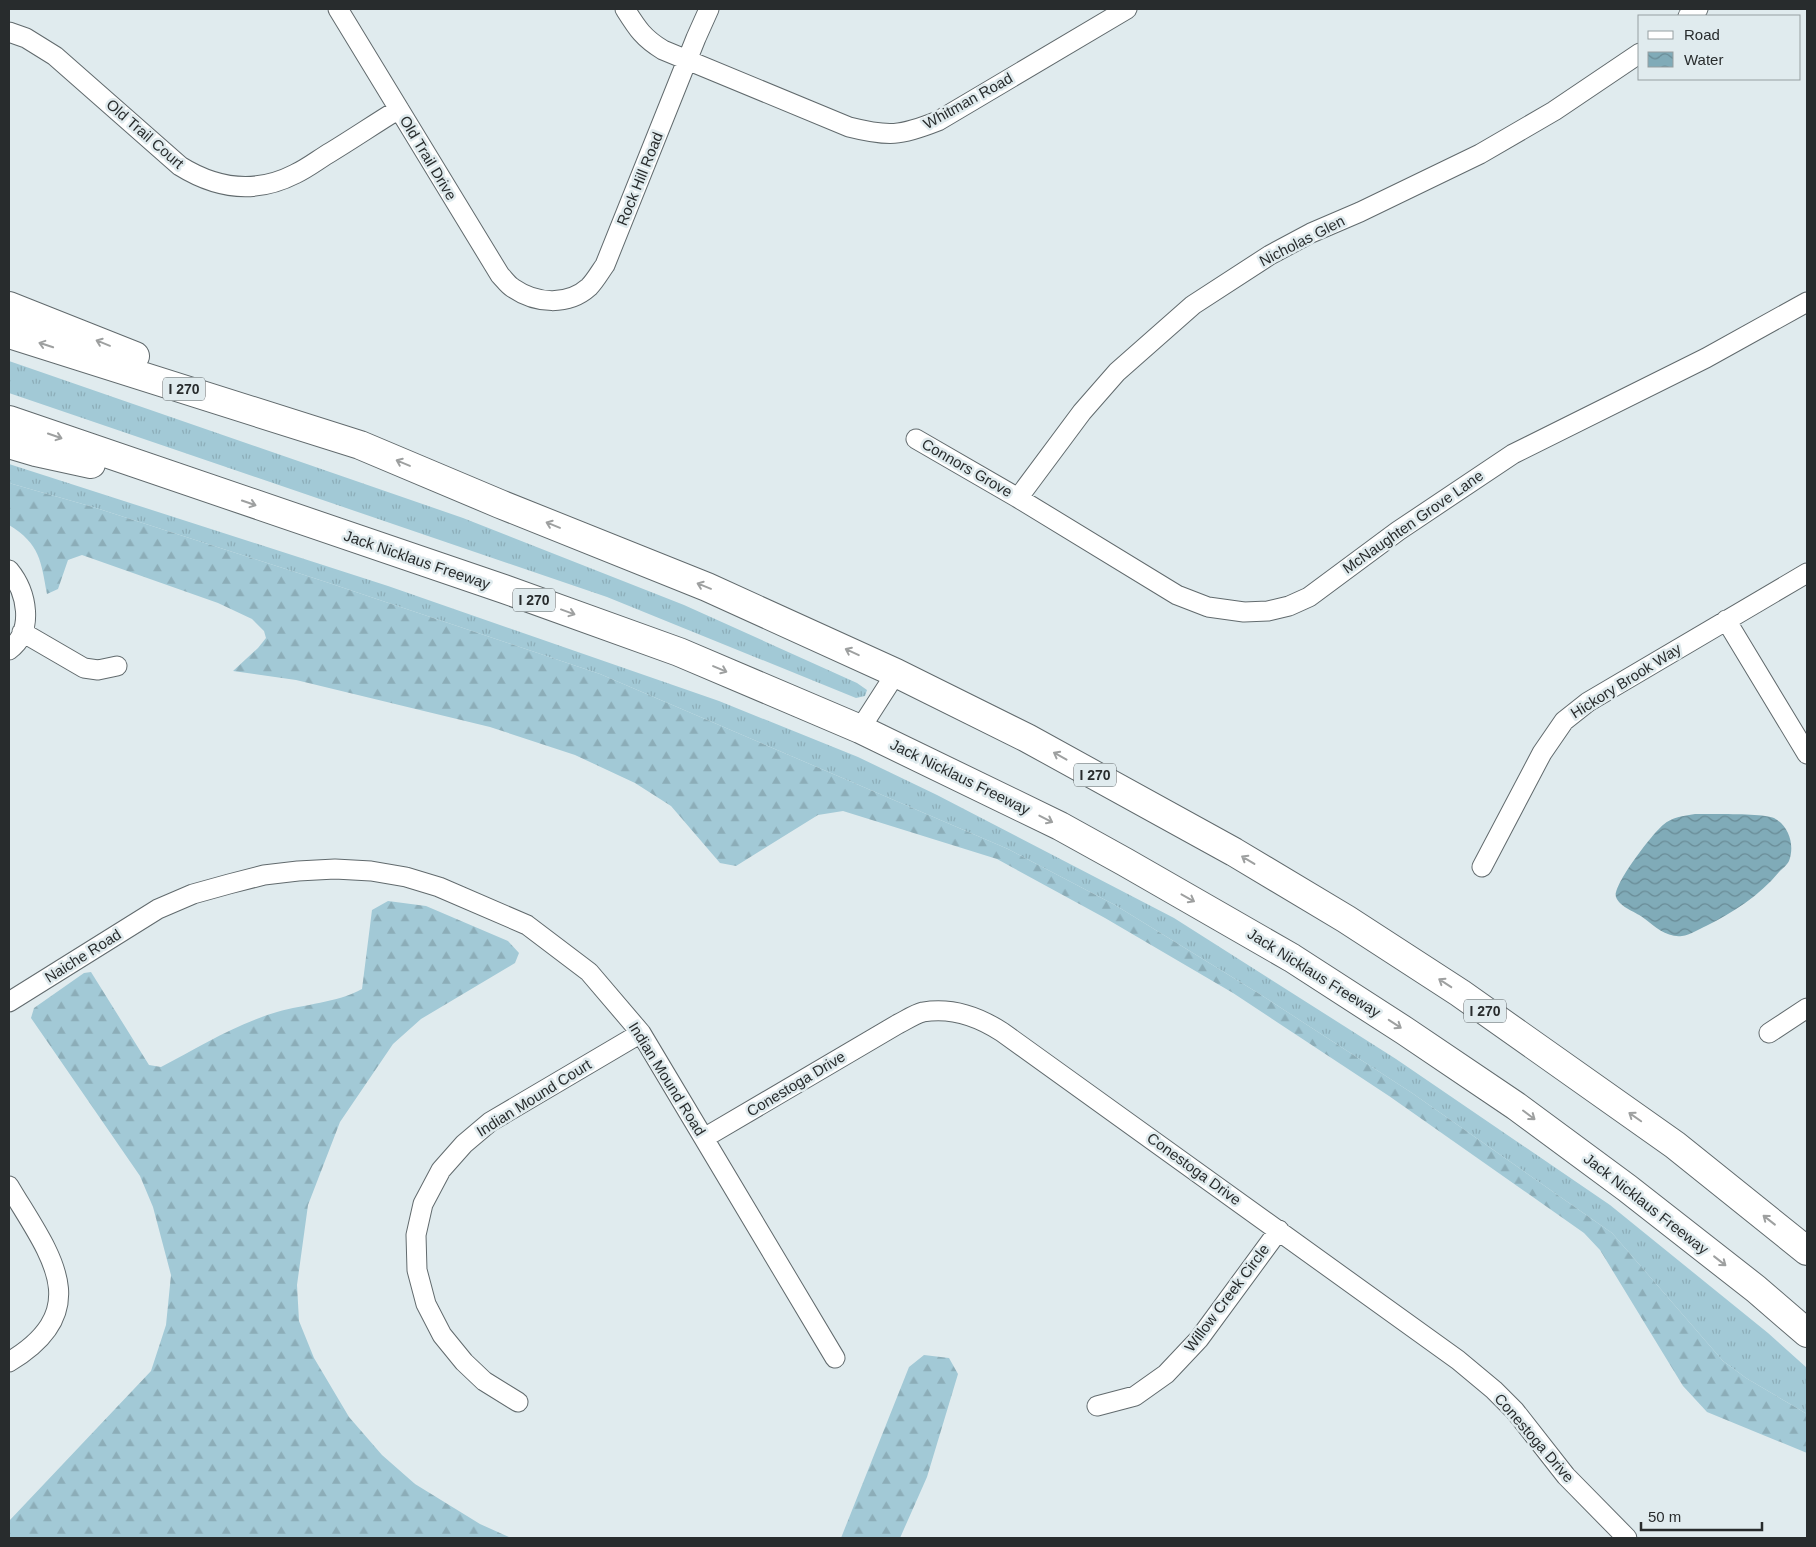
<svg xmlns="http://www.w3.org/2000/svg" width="1816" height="1547" viewBox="0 0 1816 1547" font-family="Arial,sans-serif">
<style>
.grass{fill:url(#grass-tufts)}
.forest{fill:url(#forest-firs)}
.water{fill:url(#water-waves)}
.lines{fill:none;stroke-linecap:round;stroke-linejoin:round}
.minor-casing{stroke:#616a6d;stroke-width:21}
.highway-casing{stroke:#616a6d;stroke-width:30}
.minor{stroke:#fff;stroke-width:19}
.highway{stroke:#fff;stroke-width:28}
.oneway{stroke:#9ea0a0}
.labels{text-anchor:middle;stroke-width:5;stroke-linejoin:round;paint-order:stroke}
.shield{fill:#e0ebee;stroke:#5f6567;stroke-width:1}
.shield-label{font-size:14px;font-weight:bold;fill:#282c2d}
.street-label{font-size:15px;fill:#282c2d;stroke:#e0ebee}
</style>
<defs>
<pattern id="grass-tufts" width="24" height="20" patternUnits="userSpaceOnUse" patternTransform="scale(1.25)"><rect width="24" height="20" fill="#a2c9d6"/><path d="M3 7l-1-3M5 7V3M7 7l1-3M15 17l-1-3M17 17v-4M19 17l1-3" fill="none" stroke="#8cadb8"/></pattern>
<pattern id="forest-firs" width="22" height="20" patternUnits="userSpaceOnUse" patternTransform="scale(1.25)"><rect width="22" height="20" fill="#a2c9d6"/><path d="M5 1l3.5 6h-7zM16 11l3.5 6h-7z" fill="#8cadb8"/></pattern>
<pattern id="water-waves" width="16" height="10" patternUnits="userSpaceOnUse" patternTransform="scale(1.25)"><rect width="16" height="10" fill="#80abb8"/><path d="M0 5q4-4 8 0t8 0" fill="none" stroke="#698b96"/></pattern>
</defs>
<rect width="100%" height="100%" fill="#e0ebee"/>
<path class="grass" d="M9,361L463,518L684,605L857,683L867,690L865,696L856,698L607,597L9,393Z
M9,464L388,586L719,701L858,757L937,795L1174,918L1396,1059L1610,1205L1768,1333L1807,1368V1414L1746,1378L1723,1361L1612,1233L1412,1093L1258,993L1115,905L1008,849L600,674L326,582L93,507L9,483Z"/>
<path class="forest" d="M9,483L93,507L326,582L600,674L1008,849L1115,905L1258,993L1412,1093L1612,1233L1723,1361L1746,1378L1807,1414V1453L1707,1412L1683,1386L1600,1250L1584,1233L1389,1096L1233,993L1105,918L997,859L843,811L818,815L736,866L720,863L671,806L635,783L575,755L490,727L296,680L233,671L258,648L266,638L264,631L252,619L218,603L82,555L68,560L58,589L47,594C41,561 40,544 9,525Z
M388,901L426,906L508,941L519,953L515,963L421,1019L393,1044L340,1122L308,1205L297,1285L299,1321L314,1358L349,1417L382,1455L415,1484L480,1524L511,1538H9V1521L151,1371L166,1325L171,1275L153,1207L140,1176L31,1018L34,1008L84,973L91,972L149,1065L161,1067C199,1047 236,1024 277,1012C305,1004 336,1003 362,989L372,910Z
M924,1355L949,1358L958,1374L927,1477L900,1538H841L909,1367Z"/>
<path class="water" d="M1695,814C1709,814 1765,813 1774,818C1789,826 1795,845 1789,861C1787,865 1782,869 1779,872C1759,896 1734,912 1706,926C1699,929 1690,935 1682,936C1668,938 1655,927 1645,919C1637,912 1620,908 1616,897C1612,886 1653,833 1663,825C1672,817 1683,816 1695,814Z"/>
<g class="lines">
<defs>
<path id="minor" d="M338,9L500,275C504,279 508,285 513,288C536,304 568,306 589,287C595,281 600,272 605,265L696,38L709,9
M625,9C637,28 643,38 663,50L849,127C889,137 900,136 938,121L1127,9
M1688,16L1698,9
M9,32L26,38L55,56L180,166C217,189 256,194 295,174C308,168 319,159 331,152C354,138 376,123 399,109
M916,439L1018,498L1177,595L1208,607L1244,612L1268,611L1289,606L1309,597L1398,531L1513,454L1706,358L1807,302
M1018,498L1082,412L1117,372L1193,305L1270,255L1311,233L1360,212L1480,154L1554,111L1640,53
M9,570C27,592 35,631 9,650
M1726,620L1807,754
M22,632L84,668L98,670L117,666
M860,729L896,673
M1482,867L1542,753L1564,721L1588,702L1807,573
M9,1002L158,909L193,894L229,884L264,875L298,871L335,869L371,871L406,877L439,887L527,925L589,972L641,1033L835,1358
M1769,1033L1807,1008
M704,1138L898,1024C906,1020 915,1014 923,1012C952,1007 979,1017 1002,1032L1458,1360L1494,1390L1515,1411L1566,1476L1627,1538
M9,1186C48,1252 98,1309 9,1362
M518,1402L484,1381L464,1362L442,1335L426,1304L417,1270L416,1235L423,1204L441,1170L464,1144L490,1122L641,1033
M1097,1406L1135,1396L1166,1374L1199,1339L1279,1230"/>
<path id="highway" d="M9,306L135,356
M9,334L360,445L500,504L707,587L896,673L1027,738L1234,852L1346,919L1460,993L1675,1145L1807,1251
M9,420L504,589L679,652L860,729L1060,826L1125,862L1292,958L1405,1031L1516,1106L1627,1188L1756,1289L1807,1333
M9,444L36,452L91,464"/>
</defs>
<use href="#minor" class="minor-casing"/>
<use href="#highway" class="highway-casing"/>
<use href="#minor" class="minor"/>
<use href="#highway" class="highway"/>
</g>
<defs><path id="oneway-shaft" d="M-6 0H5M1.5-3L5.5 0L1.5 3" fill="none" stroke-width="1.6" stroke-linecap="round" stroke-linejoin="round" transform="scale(1.25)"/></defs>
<g class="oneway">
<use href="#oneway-shaft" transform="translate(103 343) rotate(-158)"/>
<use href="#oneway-shaft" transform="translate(46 345) rotate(-162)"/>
<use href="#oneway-shaft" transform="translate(55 436) rotate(19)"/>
<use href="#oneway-shaft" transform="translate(403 463) rotate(-157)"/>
<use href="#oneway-shaft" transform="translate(249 503) rotate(19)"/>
<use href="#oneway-shaft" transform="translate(553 525) rotate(-158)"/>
<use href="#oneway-shaft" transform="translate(704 586) rotate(-158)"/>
<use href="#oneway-shaft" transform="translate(568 612) rotate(20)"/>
<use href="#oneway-shaft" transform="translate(852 652) rotate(-155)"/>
<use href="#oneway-shaft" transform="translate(720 669) rotate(23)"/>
<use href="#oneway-shaft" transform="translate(1060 756) rotate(-151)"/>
<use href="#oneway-shaft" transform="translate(1046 819) rotate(27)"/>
<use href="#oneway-shaft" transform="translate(1248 860) rotate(-149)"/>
<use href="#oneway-shaft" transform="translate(1188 898) rotate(29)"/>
<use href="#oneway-shaft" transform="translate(1445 983) rotate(-147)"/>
<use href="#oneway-shaft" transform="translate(1395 1024) rotate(33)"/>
<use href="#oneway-shaft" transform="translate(1529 1115) rotate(37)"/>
<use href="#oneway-shaft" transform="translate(1635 1117) rotate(-145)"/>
<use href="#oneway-shaft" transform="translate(1769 1220) rotate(-142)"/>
<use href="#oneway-shaft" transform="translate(1720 1261) rotate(38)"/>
</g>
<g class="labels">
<g class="shield">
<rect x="163" y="377.5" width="42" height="23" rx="4"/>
<rect x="513" y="588.5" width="42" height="23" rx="4"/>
<rect x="1074" y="763.5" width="42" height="23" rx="4"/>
<rect x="1464" y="999.5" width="42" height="23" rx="4"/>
</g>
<g class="shield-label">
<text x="184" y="394">I 270</text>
<text x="534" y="605">I 270</text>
<text x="1095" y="780">I 270</text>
<text x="1485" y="1016">I 270</text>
</g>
<g class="street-label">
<text transform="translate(968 101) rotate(-29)" y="5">Whitman Road</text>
<text transform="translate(145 134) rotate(41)" y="5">Old Trail Court</text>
<text transform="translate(428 158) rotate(59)" y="5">Old Trail Drive</text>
<text transform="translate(640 179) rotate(-68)" y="5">Rock Hill Road</text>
<text transform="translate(1302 241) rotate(-27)" y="5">Nicholas Glen</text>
<text transform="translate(967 468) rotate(30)" y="5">Connors Grove</text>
<text transform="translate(1413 522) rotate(-35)" y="5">McNaughten Grove Lane</text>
<text transform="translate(417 560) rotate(19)" y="5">Jack Nicklaus Freeway</text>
<text transform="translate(1626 681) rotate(-32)" y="5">Hickory Brook Way</text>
<text transform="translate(960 777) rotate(26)" y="5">Jack Nicklaus Freeway</text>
<text transform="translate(83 956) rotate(-32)" y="5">Naiche Road</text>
<text transform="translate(1314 973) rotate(32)" y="5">Jack Nicklaus Freeway</text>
<text transform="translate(667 1079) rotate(58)" y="5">Indian Mound Road</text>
<text transform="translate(796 1084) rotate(-31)" y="5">Conestoga Drive</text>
<text transform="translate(534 1098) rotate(-32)" y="5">Indian Mound Court</text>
<text transform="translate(1194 1169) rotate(36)" y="5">Conestoga Drive</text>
<text transform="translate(1646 1204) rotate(38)" y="5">Jack Nicklaus Freeway</text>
<text transform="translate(1227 1298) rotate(-53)" y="5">Willow Creek Circle</text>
<text transform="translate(1534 1438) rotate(49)" y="5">Conestoga Drive</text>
</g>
</g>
<rect width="1816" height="1547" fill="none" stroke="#282c2d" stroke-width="20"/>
<rect x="1638" y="15" width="162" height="65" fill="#e0ebee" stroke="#969fa1"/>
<rect x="1648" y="31" width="25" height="8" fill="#ffffff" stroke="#969fa1"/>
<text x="1684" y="40" font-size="15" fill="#282c2d">Road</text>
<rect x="1648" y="52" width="25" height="15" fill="url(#water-waves)" stroke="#969fa1"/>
<text x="1684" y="65" font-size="15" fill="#282c2d">Water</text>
<path d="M1641 1522v8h121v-8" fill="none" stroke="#282c2d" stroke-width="2.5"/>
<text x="1648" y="1522" font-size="15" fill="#282c2d" stroke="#e0ebee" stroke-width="4" paint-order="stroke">50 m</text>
</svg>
